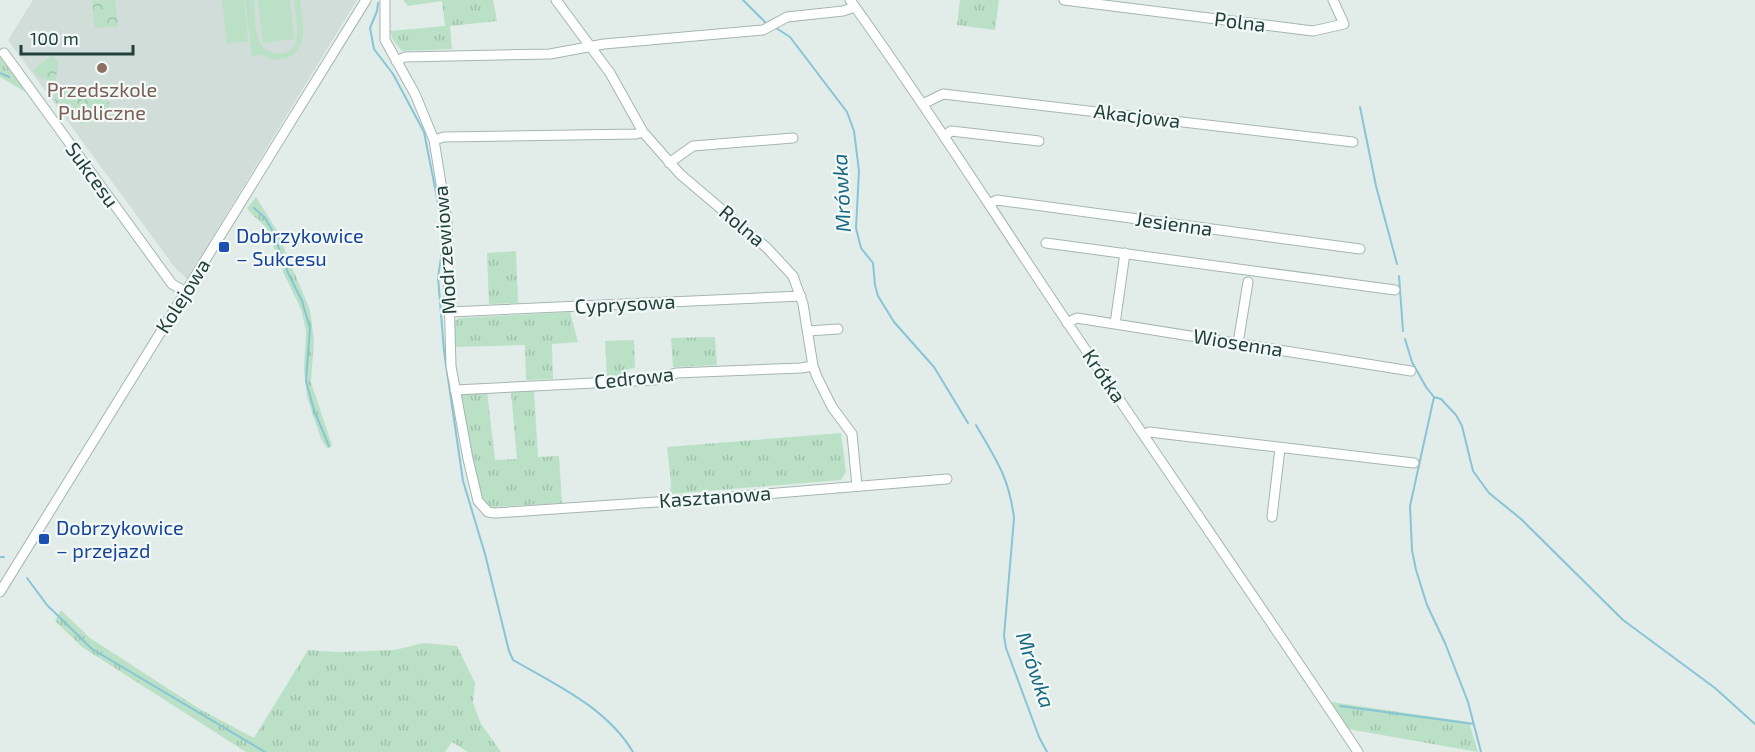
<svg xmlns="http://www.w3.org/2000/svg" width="1755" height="752" viewBox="0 0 1755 752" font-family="'Exo 2',sans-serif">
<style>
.built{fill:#d0ddd8}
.grass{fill:url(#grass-tufts)}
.park{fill:url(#park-crowns)}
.garden{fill:#bae0c6}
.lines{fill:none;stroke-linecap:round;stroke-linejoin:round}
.stream{stroke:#87c5d6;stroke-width:2}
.minor-casing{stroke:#a4b6b1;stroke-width:11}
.minor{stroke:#fff;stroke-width:9}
.education-dot{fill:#8d6e63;stroke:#f3f9f7;stroke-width:2}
.transit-dot{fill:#1a4fb4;stroke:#f3f9f7;stroke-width:2}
.labels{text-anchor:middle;stroke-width:4.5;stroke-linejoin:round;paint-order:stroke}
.street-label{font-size:20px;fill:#214039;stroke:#f3f9f7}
.education-label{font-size:20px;fill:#785e54;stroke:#f3f9f7}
.transit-label{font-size:20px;fill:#164399;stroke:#f3f9f7;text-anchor:start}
.water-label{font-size:21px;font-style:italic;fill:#176880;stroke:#f3f9f7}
</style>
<defs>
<pattern id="grass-tufts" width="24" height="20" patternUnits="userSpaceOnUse" patternTransform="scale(1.5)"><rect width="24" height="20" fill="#bae0c6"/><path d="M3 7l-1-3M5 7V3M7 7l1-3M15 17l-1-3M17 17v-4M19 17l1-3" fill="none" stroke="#a0c1ab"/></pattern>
<pattern id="park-crowns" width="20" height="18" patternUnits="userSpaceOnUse" patternTransform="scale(1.5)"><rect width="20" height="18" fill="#bae0c6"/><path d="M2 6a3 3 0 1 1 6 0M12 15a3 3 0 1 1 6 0" fill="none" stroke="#a0c1ab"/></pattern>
</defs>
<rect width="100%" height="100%" fill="#e2ede9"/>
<path class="built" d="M33,0H357L187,279L176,269L8,40Z"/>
<path class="grass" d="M403,0H493L497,21L450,26L452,49L402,51L393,40L390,31L445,26L442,1L408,6Z
M960,0H999L995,30L957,25Z
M0,56L27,93L0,77Z
M256,197L276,229L310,310L314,340L311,382L332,445L330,448H327L321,439L307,397L304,370L306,331L301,309L284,274L266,228C260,220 252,216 247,208Z
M516,251L518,303L489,304L487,253Z
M570,312L578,342L552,344L553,379L526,380L525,345L454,347L453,322L460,318Z
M715,337L717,365L673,367L671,338Z
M634,340L635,368L628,369V375L607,376L605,341Z
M487,391L495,460L517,459L511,392L534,391L538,457L559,456L562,503L492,507L481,500L460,395L463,392Z
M841,433L846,472L841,480L670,494L671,482L667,447Z
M61,610L90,638L198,708L254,738L308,650L338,652L395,650L423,643L457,646L475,683L473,703L481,724L501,752H468L452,742L445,752H246L82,647L55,621Z
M1331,702L1469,722L1478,752L1348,729Z"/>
<path class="park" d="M115,0L118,26L95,28L92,1Z
M51,56L57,60C60,70 53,77 57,87L66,91L85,88L86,93L102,91L103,100L110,103L108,111C97,116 94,124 80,124C75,118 76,110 71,104L56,103C50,88 62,81 39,78L33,70Z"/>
<path class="garden" d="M222,0H244L248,41L227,44Z
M245,0H254C255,13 254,32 260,43C263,48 269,53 276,53C306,57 296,17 294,0H300C302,20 311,53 283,59C274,61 267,58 260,53V55L252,56Z
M258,0H290L294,39L263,43Z"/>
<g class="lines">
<path class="stream" d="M743,0L766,23
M378,3L377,11L370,28L374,49L393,74L424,132L441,218L442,251L438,277L444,351L463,481L485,554L509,651L513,660C555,684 607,708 633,752
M776,28L790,37L847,112L854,131L859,171L856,228L861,248L873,263L875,285L878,296L894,322L934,367L968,423
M0,73L9,77
M1360,107L1376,186L1397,264
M254,208L265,218L272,230L288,273L302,301L310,328L306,381L314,410L329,446
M1399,276L1403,331
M1405,339L1412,362L1426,387L1434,397L1441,399L1456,415L1462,426L1473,471L1489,493L1521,519L1623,620L1715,688L1755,724
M1434,397L1410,506L1412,550L1416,570L1427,605L1445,643L1468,702L1481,752
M976,425C996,460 1009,477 1014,518L1004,636L1006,648L1039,737L1047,752
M0,557H4
M27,578L47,605L92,649L265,752
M1340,706L1474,724"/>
<defs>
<path id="minor" d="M385,0V40L415,94L434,140L447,221L451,366L468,459L478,501L488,512L495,513L730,497L947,479
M556,0L610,73L643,132L680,174L767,248L793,276L803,304L813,366L817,377L832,407L852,434L857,486
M850,0C927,106 996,217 1069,325C1165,468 1263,609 1358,752
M1064,0L1313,31L1344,24L1333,0
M4,53L172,284L186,292
M396,61L405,57L550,54L604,44L763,30L787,17L843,11L855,7
M923,104L943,94L1353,142
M945,136L951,131L1039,141
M434,140L444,137L636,134L643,132
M669,163L693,146L793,138
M989,204L997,200L1360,249
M1046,243L1395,290
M449,312L801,296
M1067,323L1077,318L1411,371
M1115,324L1125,253
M808,331L838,329
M1238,343L1248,282
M455,390L655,380L676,373L801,368L813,366
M1144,435L1149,432L1414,463
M1272,517L1280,448
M0,592L366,0"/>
</defs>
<use href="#minor" class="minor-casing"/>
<use href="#minor" class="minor"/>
</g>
<circle class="education-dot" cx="102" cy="68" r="6"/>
<g class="transit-dot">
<rect x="218" y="241" width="12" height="12" rx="3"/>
<rect x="38" y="533" width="12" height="12" rx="3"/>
</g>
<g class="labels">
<g class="street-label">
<text transform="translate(1240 22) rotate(7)" y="7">Polna</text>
<text transform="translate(1137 116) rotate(7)" y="7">Akacjowa</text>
<text transform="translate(92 175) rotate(54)" y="7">Sukcesu</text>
<text transform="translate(1174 224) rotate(8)" y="7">Jesienna</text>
<text transform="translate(742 226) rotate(40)" y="7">Rolna</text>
<text transform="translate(445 250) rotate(-94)" y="7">Modrzewiowa</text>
<text transform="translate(183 296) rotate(-58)" y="7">Kolejowa</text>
<text transform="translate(625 304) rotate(-3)" y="7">Cyprysowa</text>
<text transform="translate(1238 343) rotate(9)" y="7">Wiosenna</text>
<text transform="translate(1104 376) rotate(56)" y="7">Krótka</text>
<text transform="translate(634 378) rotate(-6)" y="7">Cedrowa</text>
<text transform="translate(715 497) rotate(-4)" y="7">Kasztanowa</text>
</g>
<g class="education-label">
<text x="102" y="97">Przedszkole<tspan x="102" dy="23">Publiczne</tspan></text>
</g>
<g class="transit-label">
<text x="236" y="243">Dobrzykowice<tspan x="236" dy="23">– Sukcesu</tspan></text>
<text x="56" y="535">Dobrzykowice<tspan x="56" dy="23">– przejazd</tspan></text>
</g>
<g class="water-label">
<text transform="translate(842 193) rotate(-93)" y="7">Mrówka</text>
<text transform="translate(1035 670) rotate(71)" y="7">Mrówka</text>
</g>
</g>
<path d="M21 45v9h112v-9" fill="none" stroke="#214039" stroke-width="3"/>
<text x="30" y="45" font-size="18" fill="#214039" stroke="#f3f9f7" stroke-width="4.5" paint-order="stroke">100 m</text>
</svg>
